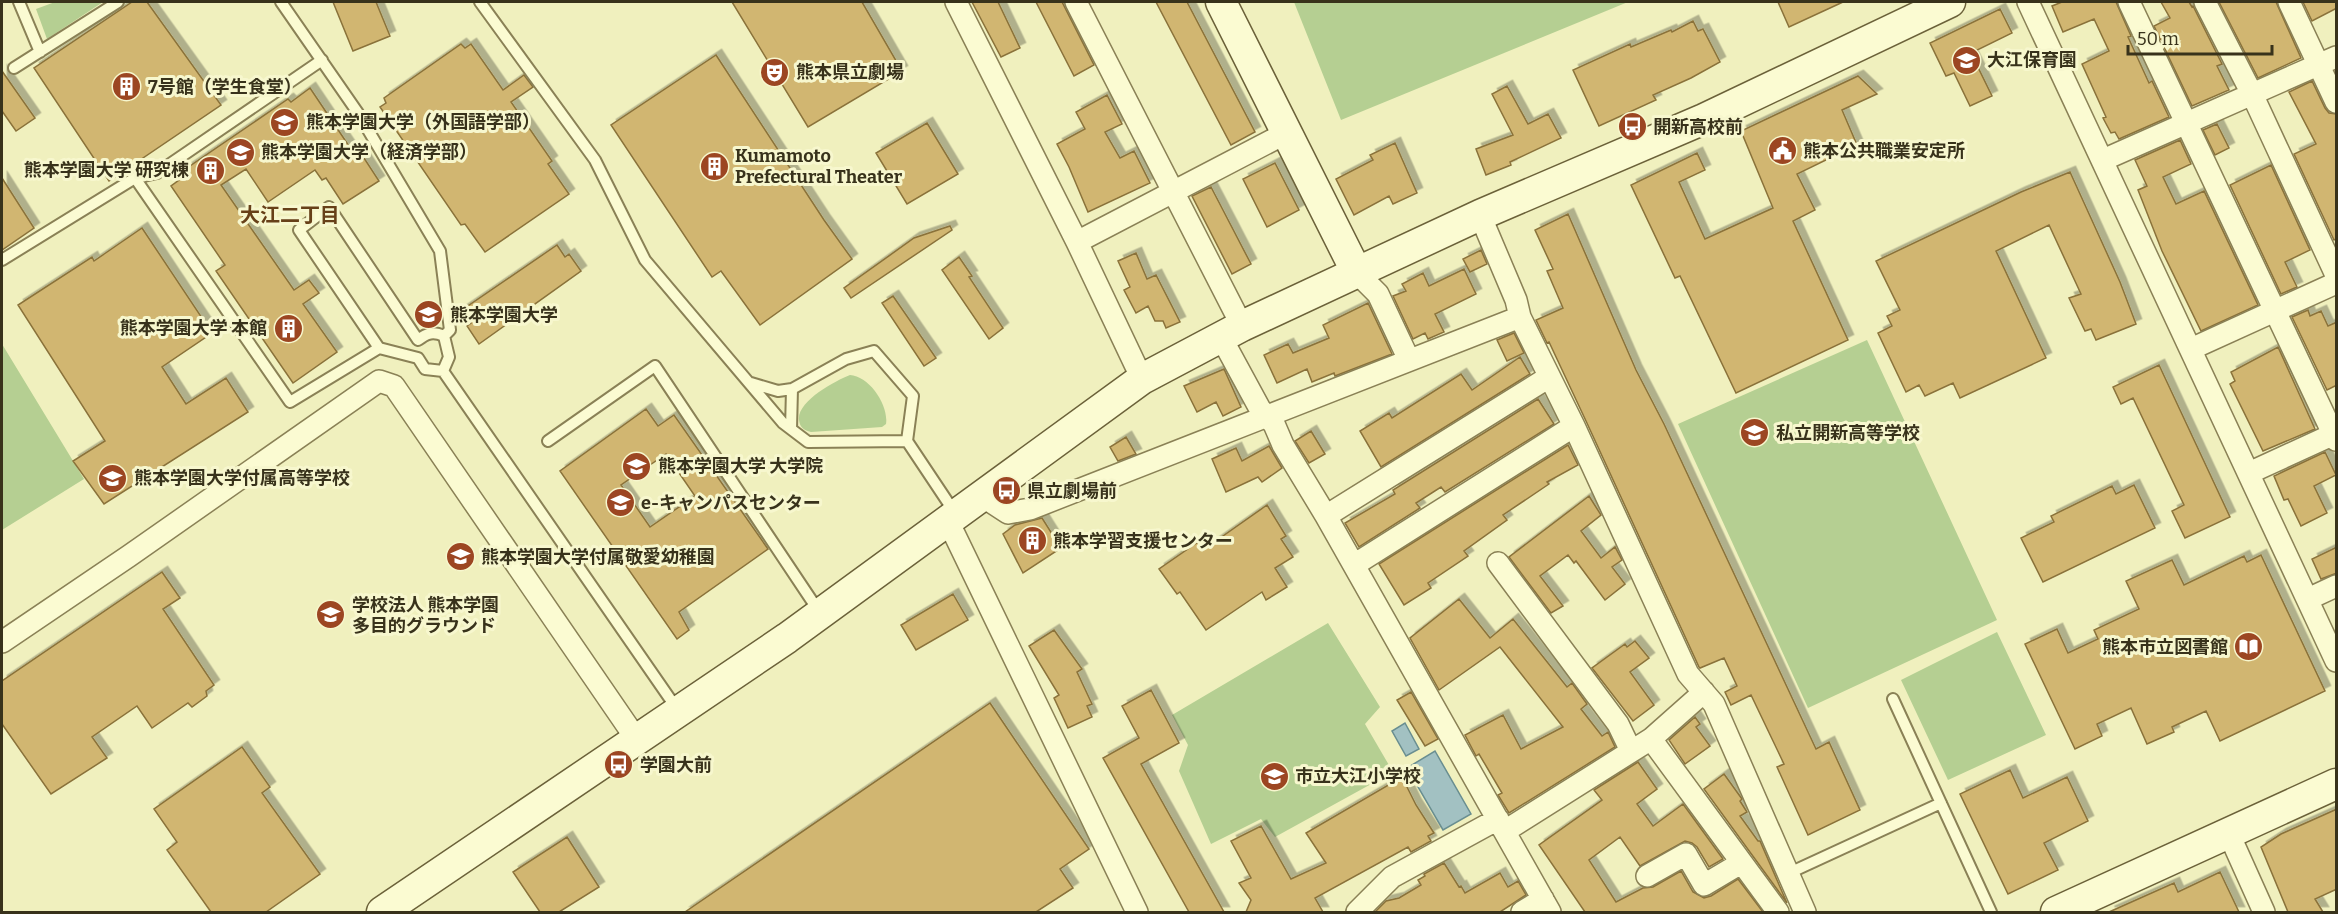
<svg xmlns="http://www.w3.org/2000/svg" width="2338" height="914" viewBox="0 0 2338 914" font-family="Bitter,'Noto Sans JP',serif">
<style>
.green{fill:#b5cf92}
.water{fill:#a2c1c2;stroke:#698e90;stroke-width:1.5}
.building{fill:#d1b671;stroke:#8a723a;stroke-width:1.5;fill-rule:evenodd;filter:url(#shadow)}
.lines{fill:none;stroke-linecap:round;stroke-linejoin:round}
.lane-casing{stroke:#8a8156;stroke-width:14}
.street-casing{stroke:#8a8156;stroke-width:24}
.secondary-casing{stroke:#6b6139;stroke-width:33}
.lane{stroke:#fbfbd2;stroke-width:10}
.street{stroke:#fbfbd2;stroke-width:21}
.secondary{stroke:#fbfbd2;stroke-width:30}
.labels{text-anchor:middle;stroke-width:6;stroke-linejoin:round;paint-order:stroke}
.poi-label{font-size:18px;font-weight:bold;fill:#38321b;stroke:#f7f7ce;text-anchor:start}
.neighbourhood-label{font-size:20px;font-weight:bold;fill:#674018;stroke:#f7f7ce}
</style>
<defs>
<filter id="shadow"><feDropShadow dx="5.5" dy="-5.5" stdDeviation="0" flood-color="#0004"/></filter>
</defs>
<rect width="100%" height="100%" fill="#f0f0be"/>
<path class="green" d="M55,2H103L47,39L36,9Z
M1294,2H1628L1341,120Z
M1867,340L1997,620L1808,708L1678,424Z
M2,344L84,479L2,530Z
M850,375C869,376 889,405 886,424L882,427L811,432C804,430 800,428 799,420C797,401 835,381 850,375Z
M1328,623L1380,707L1365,724L1393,772L1275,837L1261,819L1211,844L1179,771L1188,745L1172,715Z
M1997,632L2046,735L1948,780L1901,680Z"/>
<path class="water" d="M1405,723L1419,749L1406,756L1392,731Z
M1435,751L1471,814L1443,830L1407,768Z"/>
<path class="building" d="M132,2H147L221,105L109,181L34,68Z
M333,2H376L390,36L353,51Z
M732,2H862L902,71L808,127Z
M972,2H998L1020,48L1001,57Z
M1036,2H1062L1094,65L1074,76Z
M1156,2H1187L1255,132L1231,145Z
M1778,2H1843L1789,27Z
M2062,2H2116L2131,36L2128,37L2149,83L2152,81L2169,117L2119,139L2115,132L2111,133L2103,118L2106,117L2082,64L2109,51L2094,19L2063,32L2052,6Z
M2161,2H2189L2192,7L2193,6L2222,64L2217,66L2229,90L2192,106L2154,26L2170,18Z
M2219,2H2276L2301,58L2258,78Z
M2303,2H2337V8L2312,21Z
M2000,9L2012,33L1971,53L1992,96L1970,106L1954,73L1946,76L1930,43Z
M1693,21L1698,31L1703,29L1720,62L1691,78L1653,95L1656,100L1599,126L1573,70L1630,44L1631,47L1671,30L1672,32Z
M461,44L465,48L471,44L503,90L524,75L533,87L511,102L552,161L548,164L569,194L485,252L465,224L461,225L380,107L386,103L384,98Z
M716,55L824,220L852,259L760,325L721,271L712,277L611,125Z
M2,71L35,118L16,131L2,111Z
M1858,76L1877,94L1842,110L1857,145L1797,174L1815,210L1793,221L1848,340L1736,393L1680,276L1675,278L1631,185L1697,153L1705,170L1679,182L1705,239L1773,208L1741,131Z
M2312,81L2325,108L2329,113L2337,114V238L2334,240L2294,154L2316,144L2289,92Z
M1507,86L1528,124L1548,114L1561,138L1510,162L1511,165L1486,175L1476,149L1513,135L1492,94Z
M310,88L359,161L364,158L379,181L343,204L326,178L322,180L315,170L268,202L246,169L221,185L294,290L309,280L319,293L303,304L337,352L293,383L216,271L225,265L171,186L190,172L187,168L288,99L291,102Z
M1107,95L1122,124L1105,132L1120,158L1134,151L1150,183L1088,212L1069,167L1057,144L1085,129L1076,112Z
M927,123L958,174L907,204L876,153Z
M2217,124L2229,148L2215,155L2203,130Z
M2180,140L2191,164L2163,177L2176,204L2204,191L2258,305L2201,331L2162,251L2138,190L2147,186L2135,160Z
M1395,143L1417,193L1393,204L1389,196L1354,215L1336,179L1373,160L1370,155Z
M1275,163L1299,210L1267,227L1243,179Z
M2271,165L2310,250L2285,262L2297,287L2281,294L2230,185Z
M2070,172L2120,282L2136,324L2096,340L2091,329L2085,331L2069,298L2081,294L2049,225L1996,251L2046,358L1960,398L1953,383L1925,396L1919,385L1906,392L1878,333L1892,326L1887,316L1900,310L1876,261L2021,192Z
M2,178L34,228L2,250Z
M1211,187L1251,264L1232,274L1192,196Z
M1568,214L1636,370L1664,424L1816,749L1829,742L1860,810L1808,835L1777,767L1784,764L1751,695L1731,705L1725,692L1737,686L1724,658L1700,668L1699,667L1586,421L1549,342L1547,343L1536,320L1563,308L1547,271L1553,269L1535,230Z
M950,226L952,230L851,298L844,288L914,238Z
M142,228L212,333L162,367L186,404L226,378L248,412L104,504L73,461L105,441L18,305L92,257L94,261Z
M557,245L565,257L569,254L581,271L479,344L467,326L471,323L462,310Z
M1481,250L1487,264L1470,272L1463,259Z
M1136,253L1147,279L1156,275L1180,322L1166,328L1163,321H1155L1148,306L1136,313L1124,290L1130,287L1118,261Z
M959,257L972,276L969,277L1003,328L989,339L942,270Z
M1464,269L1476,294L1435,314L1444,332L1428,339L1425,333L1413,339L1393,296L1406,291L1402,284L1423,273L1429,286Z
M893,296L936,358L924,366L882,303Z
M1368,303L1392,354L1335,376L1334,373L1312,382L1307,369L1277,383L1264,355L1288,344L1293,353L1329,338L1323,325Z
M2308,310L2310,316L2321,311L2328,326L2337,322V385L2327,390L2292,317Z
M1514,333L1524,353L1507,361L1497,340Z
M2278,347L2315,429L2263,451L2230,384L2235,381L2231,372Z
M1520,357L1530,374L1381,467L1360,431L1389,413L1392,418L1461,374L1472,390Z
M2159,365L2230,517L2185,538L2172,511L2184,505L2133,398L2121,404L2113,387Z
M1224,369L1241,407L1223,416L1216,402L1197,412L1184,386Z
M1538,399L1554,424L1445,492L1441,487L1416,503L1420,508L1359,547L1345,523L1395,494L1393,490Z
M646,409L658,426L674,415L768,549L679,612L689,630L677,639L560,471ZM666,454L695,496L650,527L621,485Z
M1311,431L1325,454L1309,463L1295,441Z
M1126,437L1136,454L1118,461L1110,447Z
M1568,445L1578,465L1547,482L1549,484L1503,515L1507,520L1464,551L1468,556L1428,583L1431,588L1404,605L1379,564Z
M1269,446L1282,468L1262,482L1258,477L1226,492L1212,459L1236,448L1242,461Z
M2325,452L2336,475L2314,486L2327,513L2301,526L2288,499L2284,500L2274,476Z
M2134,485L2155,528L2043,582L2021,538L2054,522L2051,516L2112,486L2116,494Z
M1589,496L1601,515L1581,531L1601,558L1615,547L1622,560L1612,567L1625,584L1605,600L1576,561L1574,563L1568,555L1540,576L1563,606L1551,613L1509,557Z
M1267,505L1286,536L1281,539L1293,557L1275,568L1287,587L1266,600L1262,592L1206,630L1180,592L1177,594L1159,569L1198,542L1203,550Z
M1042,518L1061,548L1023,573L1003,534L1015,525Z
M2337,547V573L2321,579L2312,559Z
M2261,555L2325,691L2220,741L2206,711L2172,727L2174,732L2147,744L2131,708L2097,724L2102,736L2075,749L2025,644L2057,629L2068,653L2098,639L2094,630L2139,609L2126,581L2172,560L2184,585L2244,556L2247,562Z
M162,572L180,598L163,609L214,685L206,691L207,696L192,707L188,703L152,728L137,706L92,737L107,758L51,794L2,724V681Z
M953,594L968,620L916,650L901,625Z
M1459,599L1490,638L1513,619L1567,687L1572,683L1587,704L1581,709L1602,736L1608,732L1615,747L1509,813L1498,795L1502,793L1479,754L1476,756L1465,735L1503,715L1521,749L1563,727L1500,647L1439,690L1410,638Z
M1054,630L1082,669L1077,672L1092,704L1087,706L1092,717L1068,728L1054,698L1059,695L1029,646Z
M1635,641L1649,658L1630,672L1654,705L1633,721L1592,668L1625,644L1627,647Z
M1151,690L1179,743L1141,764L1224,912H1189L1103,758L1139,738L1122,706Z
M1411,692L1438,739L1425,746L1397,700Z
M990,703L1089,849L1060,869L1073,888L1036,912H685Z
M1695,717L1700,724L1696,727L1710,746L1685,764L1669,740Z
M242,747L270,787L262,793L320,874L266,912H211L167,850L177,842L154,809Z
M1638,762L1657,789L1637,804L1653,826L1683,804L1723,859L1709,867L1697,847L1692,843L1685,841L1640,866L1620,837L1589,860L1616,902L1643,888L1653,887L1681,871L1693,892L1704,898L1711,896L1738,879L1763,912H1585L1539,845L1602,800L1594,790Z
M2010,770L2023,798L2067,777L2088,821L2044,843L2058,870L2008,894L1960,794Z
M1724,774L1742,799L1740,801L1747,812L1740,816L1758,841H1760L1787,903L1704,789Z
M1402,777L1416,805L1434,833L1428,836L1431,841L1411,852L1408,847L1315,898L1323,912H1246L1251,900L1239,883L1251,878L1231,841L1261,826L1291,879L1326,863L1306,833Z
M2337,809V889L2315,899L2323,912H2288L2261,847L2281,834Z
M567,837L599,887L559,912H540L513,872Z
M1444,863L1459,887L1461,886L1465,893L1500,873L1508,887L1518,881L1526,895L1500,912H1375L1386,901L1399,898L1421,885L1418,880L1425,876L1424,874Z
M2220,872L2239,912H2109L2174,883L2178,892Z"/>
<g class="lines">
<defs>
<path id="lane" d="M19,2L40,52
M281,2L358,113L440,251L450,330L444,336C433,331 427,333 418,340L329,207L299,230L379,348L418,358L425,369L443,371L677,709
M480,2L595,160L645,260L783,423L808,442L907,441
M14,68L118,2
M135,178L290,402L379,348
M2,260L135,178L157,173L322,60
M443,371L449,357L444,336
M751,383L778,391L792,389L846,359L874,351L913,396L907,441L949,504L948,515
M791,429L792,389
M548,441L655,366L820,613
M1893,699L1991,912
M1787,874L1941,803"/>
<path id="street" d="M956,2L1077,242L1142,379
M1076,2L1242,326
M2028,2L2336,661
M2129,2L2336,440
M2205,2L2252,94L2336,275
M2289,2L2336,102
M2103,160L2336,57
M1480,215L1516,300L1520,317L1574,426L1688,674L1714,704L1805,912
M1077,242L1288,132
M1357,273L1378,294L1409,360
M1222,339L1260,409L1274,424L1283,445L1326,516L1550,912
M2191,349L2336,283
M2249,473L2336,433
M982,496L1008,513L1030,509L1520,317
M1326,516L1549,377
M947,519L1137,912
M1498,563L1618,724L1631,751
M1354,565L1574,426
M2308,599L2336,586
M2,642L129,556L379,381L394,386L637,740
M1651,739L1778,912
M1505,831L1651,739L1704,692
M2229,834L2264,912
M1647,876L1686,854L1704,885L1741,863
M1357,912L1392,877L1498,819
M1522,912L1543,899"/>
<path id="secondary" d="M1221,2L1357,273
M382,912L787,638L1142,379L1242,326L1480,215L1704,119L1950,2
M2056,912L2336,784"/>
</defs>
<use href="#lane" class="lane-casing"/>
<use href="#street" class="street-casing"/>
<use href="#secondary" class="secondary-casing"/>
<use href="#lane" class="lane"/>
<use href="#street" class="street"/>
<use href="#secondary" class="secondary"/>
</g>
<defs>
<symbol id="school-disc" viewBox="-11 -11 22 22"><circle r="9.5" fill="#9c4622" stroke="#f7f7ce"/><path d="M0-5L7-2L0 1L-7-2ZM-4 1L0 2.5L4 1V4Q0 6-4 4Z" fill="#fff"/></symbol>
<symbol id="theatre-disc" viewBox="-11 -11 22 22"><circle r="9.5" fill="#9c4622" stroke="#f7f7ce"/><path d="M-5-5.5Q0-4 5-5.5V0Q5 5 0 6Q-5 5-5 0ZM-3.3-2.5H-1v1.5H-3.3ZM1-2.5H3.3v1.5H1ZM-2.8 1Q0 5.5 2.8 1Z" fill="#fff"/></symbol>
<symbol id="building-disc" viewBox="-11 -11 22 22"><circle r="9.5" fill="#9c4622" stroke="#f7f7ce"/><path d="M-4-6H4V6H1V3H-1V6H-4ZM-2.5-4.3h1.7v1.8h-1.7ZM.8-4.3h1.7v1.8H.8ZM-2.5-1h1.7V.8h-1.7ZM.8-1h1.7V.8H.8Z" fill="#fff"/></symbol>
<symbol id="university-disc" viewBox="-11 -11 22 22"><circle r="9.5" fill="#9c4622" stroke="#f7f7ce"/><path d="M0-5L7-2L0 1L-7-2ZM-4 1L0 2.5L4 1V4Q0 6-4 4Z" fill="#fff"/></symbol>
<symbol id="bus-disc" viewBox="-11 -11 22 22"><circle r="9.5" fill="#9c4622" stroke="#f7f7ce"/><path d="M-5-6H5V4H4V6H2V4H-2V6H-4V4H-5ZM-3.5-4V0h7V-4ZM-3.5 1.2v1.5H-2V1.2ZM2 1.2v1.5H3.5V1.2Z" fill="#fff"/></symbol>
<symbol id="civic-disc" viewBox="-11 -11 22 22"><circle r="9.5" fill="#9c4622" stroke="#f7f7ce"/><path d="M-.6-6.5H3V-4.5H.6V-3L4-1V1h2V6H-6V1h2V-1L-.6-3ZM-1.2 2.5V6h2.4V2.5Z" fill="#fff"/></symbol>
<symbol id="library-disc" viewBox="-11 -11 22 22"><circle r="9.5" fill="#9c4622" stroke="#f7f7ce"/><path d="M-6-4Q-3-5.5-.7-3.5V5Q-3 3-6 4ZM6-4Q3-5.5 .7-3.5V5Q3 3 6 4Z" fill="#fff"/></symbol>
</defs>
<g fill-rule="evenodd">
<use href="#school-disc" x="1950" y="44" width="33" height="33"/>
<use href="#theatre-disc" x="758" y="56" width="33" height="33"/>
<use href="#building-disc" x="110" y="70" width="33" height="33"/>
<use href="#university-disc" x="268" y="106" width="33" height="33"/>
<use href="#bus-disc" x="1616" y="110" width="33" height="33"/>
<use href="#civic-disc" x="1766" y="134" width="33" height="33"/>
<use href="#university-disc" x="224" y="136" width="33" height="33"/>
<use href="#building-disc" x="698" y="150" width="33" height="33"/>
<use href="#building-disc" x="194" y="154" width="33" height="33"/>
<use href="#university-disc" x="412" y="298" width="33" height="33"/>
<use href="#building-disc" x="272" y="312" width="33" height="33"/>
<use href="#school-disc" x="1738" y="416" width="33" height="33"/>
<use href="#university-disc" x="620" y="450" width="33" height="33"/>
<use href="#school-disc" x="96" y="462" width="33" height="33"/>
<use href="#bus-disc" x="990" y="474" width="33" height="33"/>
<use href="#university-disc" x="604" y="486" width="33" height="33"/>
<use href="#building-disc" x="1016" y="524" width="33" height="33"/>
<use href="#school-disc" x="444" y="540" width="33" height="33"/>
<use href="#university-disc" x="314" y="598" width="33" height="33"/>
<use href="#library-disc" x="2232" y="630" width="33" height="33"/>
<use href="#bus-disc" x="602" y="748" width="33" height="33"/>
<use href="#school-disc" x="1258" y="760" width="33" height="33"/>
</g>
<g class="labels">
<g class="poi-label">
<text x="1987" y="66">大江保育園</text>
<text x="796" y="78">熊本県立劇場</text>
<text x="148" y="93">7号館（学生食堂）</text>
<text x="306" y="128">熊本学園大学（外国語学部）</text>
<text x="1653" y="133">開新高校前</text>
<text x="1803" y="157">熊本公共職業安定所</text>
<text x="261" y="158">熊本学園大学（経済学部）</text>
<text x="735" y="162">Kumamoto<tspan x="735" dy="21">Prefectural Theater</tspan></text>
<text x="189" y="176" text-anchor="end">熊本学園大学 研究棟</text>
<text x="450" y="321">熊本学園大学</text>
<text x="267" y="334" text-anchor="end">熊本学園大学 本館</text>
<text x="1776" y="439">私立開新高等学校</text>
<text x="658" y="472">熊本学園大学 大学院</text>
<text x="134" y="484">熊本学園大学付属高等学校</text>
<text x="1027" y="497">県立劇場前</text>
<text x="641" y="509">e-キャンパスセンター</text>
<text x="1053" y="547">熊本学習支援センター</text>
<text x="481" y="563">熊本学園大学付属敬愛幼稚園</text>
<text x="352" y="611">学校法人 熊本学園<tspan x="352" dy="21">多目的グラウンド</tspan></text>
<text x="2228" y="653" text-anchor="end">熊本市立図書館</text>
<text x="640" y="771">学園大前</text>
<text x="1295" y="782">市立大江小学校</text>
</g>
<g class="neighbourhood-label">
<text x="290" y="222">大江二丁目</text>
</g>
</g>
<rect width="2338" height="914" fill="none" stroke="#38321b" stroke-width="6"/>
<path d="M2128 45v9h144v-9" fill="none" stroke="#38321b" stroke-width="3"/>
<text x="2137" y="45" font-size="18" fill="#38321b" stroke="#f7f7ce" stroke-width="4.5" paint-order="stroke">50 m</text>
</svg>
